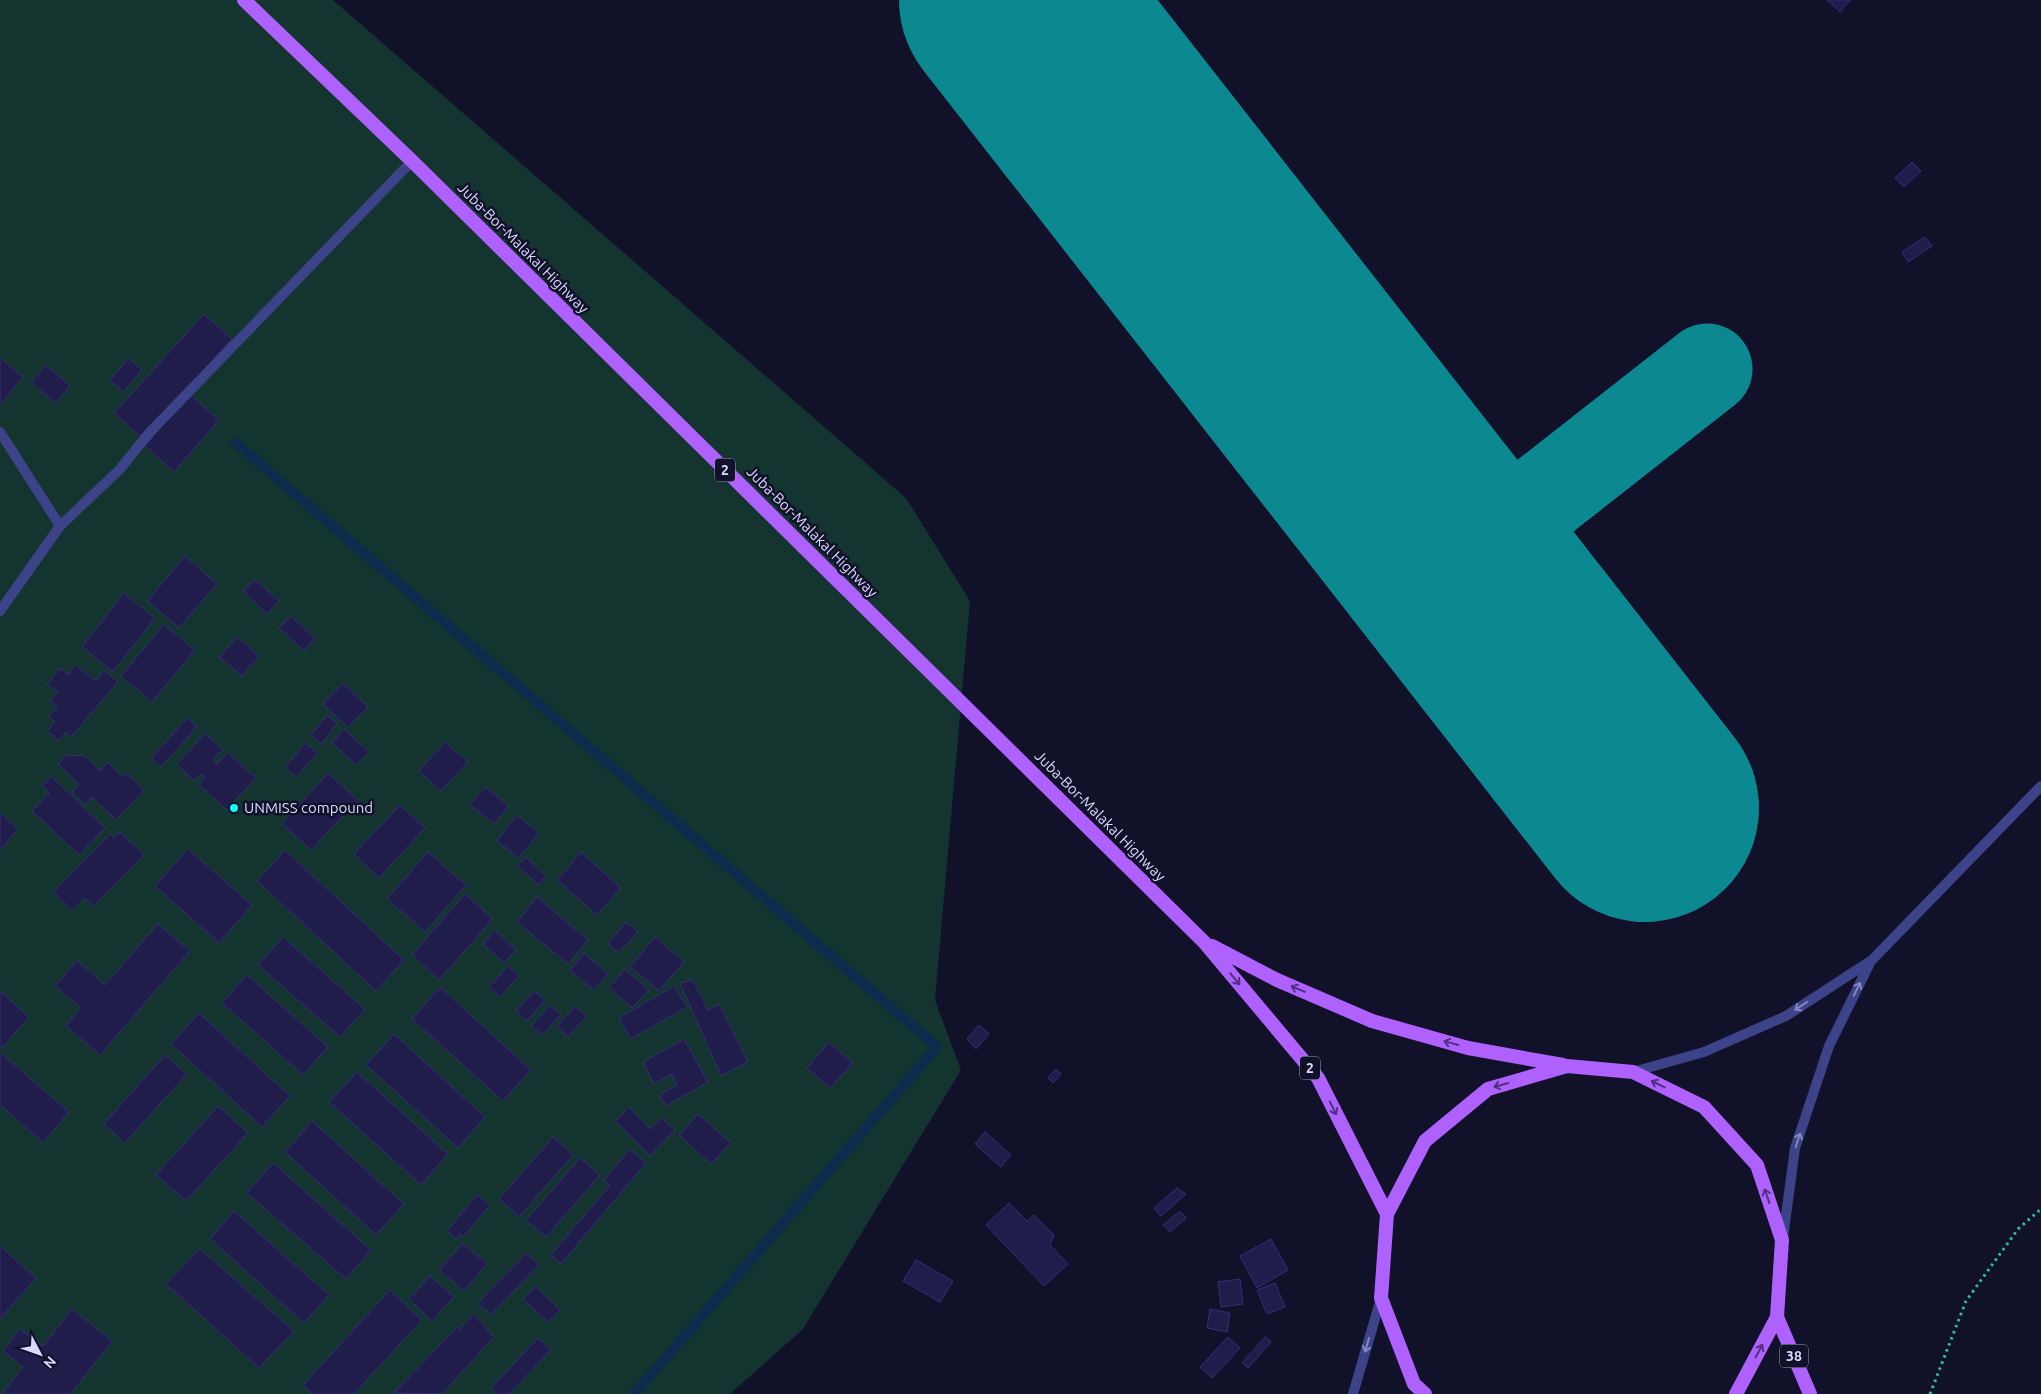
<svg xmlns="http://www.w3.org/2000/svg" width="2041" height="1394" viewBox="0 0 2041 1394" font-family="Ubuntu,sans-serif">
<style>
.green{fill:#14342f}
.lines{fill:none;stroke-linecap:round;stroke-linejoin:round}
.stream{stroke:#0d2c4d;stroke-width:10}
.taxiway{stroke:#0c8890;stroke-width:91}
.runway{stroke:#0c8890;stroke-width:228}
.building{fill:#201d4b;stroke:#342f77}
.path{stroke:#31bca1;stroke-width:3;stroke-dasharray:2.5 4;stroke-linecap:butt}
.service{stroke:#3c4389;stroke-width:10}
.tertiary{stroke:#3c4389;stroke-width:10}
.primary{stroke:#af61fe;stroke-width:14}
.oneway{stroke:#51317f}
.oneway2{stroke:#8387be}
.poi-dot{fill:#07fef6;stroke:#12112a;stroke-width:2}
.labels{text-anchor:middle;stroke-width:5;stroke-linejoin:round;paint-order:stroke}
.shield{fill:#12112a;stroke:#9e9ebf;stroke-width:1}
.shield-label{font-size:14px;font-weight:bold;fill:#dadaff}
.street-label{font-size:15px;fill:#dadaff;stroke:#12112a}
.poi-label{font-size:15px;fill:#dadaff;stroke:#12112a;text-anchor:start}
</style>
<rect width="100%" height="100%" fill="#12112a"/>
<path class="green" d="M0,0H333L906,498L970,601L935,1000L961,1070L803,1329L730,1394H0Z"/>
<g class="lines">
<path class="stream" d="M236,443L937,1047L634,1394"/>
<path class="taxiway" d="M1457,565L1707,369"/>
<path class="runway" d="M1013,0L1645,808"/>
</g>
<path class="building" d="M1827,0H1850L1840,12Z
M1912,162L1921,171L1904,187L1895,178Z
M1925,237L1932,246L1908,262L1902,252Z
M204,314L232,339L142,438L114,413Z
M0,358L23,377L2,403L0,401Z
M129,358L142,370L123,392L110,380Z
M46,365L70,386L55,403L31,382Z
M189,394L219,420L174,472L145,446Z
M185,556L217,584L179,628L147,601Z
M255,579L279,601L267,614L243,591Z
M124,593L155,618L113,672L82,647Z
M291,616L315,638L304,651L279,628Z
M164,624L195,650L152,702L121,676Z
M237,637L259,656L242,676L219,657Z
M76,665L96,681L104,670L118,682L71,737L66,732L58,741L47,731L55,722L49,717L57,707L50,701L58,692L47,684L61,668L68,675Z
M343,683L368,707L348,727L323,704Z
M327,715L337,723L322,744L311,735Z
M187,718L197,727L161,767L151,758Z
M344,729L369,752L356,765L332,743Z
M205,733L223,750L213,760L217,764L228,753L256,778L226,810L199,784L205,777L201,774L194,781L177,764Z
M445,742L468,762L441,791L419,771Z
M306,743L318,753L296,777L285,767Z
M66,755L85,756L100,771L108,762L123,777L126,773L144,790L116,820L92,797L86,805L72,792L79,784L58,764Z
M328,773L358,800L311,850L282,824Z
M51,776L105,828L79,855L32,811L49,793L42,786Z
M485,787L509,806L494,824L470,805Z
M400,805L425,828L379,878L354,854Z
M0,813L18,829L0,850Z
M517,815L539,833L519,858L497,841Z
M120,832L144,855L94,906L85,898L72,910L53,892L110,834L114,838Z
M188,849L252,905L219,943L155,886Z
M285,850L404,960L376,991L257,881Z
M428,852L466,885L425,932L387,899Z
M581,852L621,888L597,915L557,880Z
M526,857L546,876L539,885L517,866Z
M465,894L493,919L439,980L412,955Z
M537,897L588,940L568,964L517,922Z
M626,922L638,932L619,953L608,944Z
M158,924L190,951L100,1055L66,1026L81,1008L55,986L77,961L105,985Z
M495,930L516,950L504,963L483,944Z
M283,937L365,1009L340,1037L258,965Z
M655,937L684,962L659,991L630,967Z
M584,953L608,974L593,990L570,970Z
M508,966L519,976L500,997L489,987Z
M625,969L649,990L632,1008L609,987Z
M247,975L328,1047L303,1075L222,1003Z
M693,980L708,1010L719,1004L748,1062L721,1076L680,983Z
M674,986L687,1007L631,1039L619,1018Z
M440,987L531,1070L503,1101L412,1019Z
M0,991L29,1017L2,1048L0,1046Z
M534,991L545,1000L527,1021L516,1011Z
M550,1005L561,1015L542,1035L531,1026Z
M575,1006L587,1016L568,1037L557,1027Z
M199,1013L290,1096L262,1127L171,1044Z
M979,1025L989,1034L976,1049L967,1039Z
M394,1034L485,1117L458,1148L366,1065Z
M684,1039L708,1082L666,1106L659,1095L677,1085L672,1074L654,1084L643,1062Z
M829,1042L853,1063L830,1088L807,1068Z
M2,1054L69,1112L43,1143L0,1105V1057Z
M165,1055L187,1074L125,1143L104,1124Z
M1056,1069L1061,1074L1053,1083L1048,1078Z
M357,1072L448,1154L421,1185L329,1102Z
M218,1106L248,1133L186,1201L156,1175Z
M629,1107L650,1129L662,1118L675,1130L650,1156L615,1121Z
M698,1114L731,1143L711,1164L679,1135Z
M312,1121L404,1204L376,1235L285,1152Z
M985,1132L1011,1155L1001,1167L975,1144Z
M553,1137L573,1155L519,1217L499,1199Z
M630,1149L646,1163L561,1264L551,1255L610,1185L604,1180Z
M580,1158L600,1175L546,1237L526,1220Z
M273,1163L371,1250L346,1279L247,1193Z
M1177,1188L1186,1194L1161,1216L1154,1208Z
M477,1195L490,1205L464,1236L460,1234L456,1239L447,1231Z
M1009,1203L1027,1221L1034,1215L1054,1235L1050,1245L1068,1264L1044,1286L986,1225Z
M234,1211L329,1295L304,1323L210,1239Z
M1180,1211L1186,1218L1170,1232L1163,1225Z
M1271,1239L1288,1270L1257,1288L1240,1256Z
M463,1243L487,1264L464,1291L439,1270Z
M0,1246L36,1278L0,1319Z
M200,1249L294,1331L259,1368L166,1284Z
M526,1253L539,1265L491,1315L478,1303Z
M916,1260L953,1281L940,1302L903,1281Z
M430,1276L454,1297L432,1321L409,1299Z
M1240,1279L1243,1304L1221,1307L1218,1282Z
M1275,1283L1285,1307L1267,1314L1257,1290Z
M536,1286L560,1310L548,1322L523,1299Z
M390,1290L422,1320L354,1394H312L303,1385Z
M72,1309L112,1341L71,1394H2L23,1367L3,1351L20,1329L43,1346Z
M1210,1309L1230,1313L1227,1332L1207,1328Z
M473,1314L494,1337L442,1394L394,1393L457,1327L460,1329Z
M1228,1337L1240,1348L1212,1378L1200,1367Z
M1265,1337L1271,1342L1248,1368L1242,1363Z
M538,1338L551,1350L509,1394H497L491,1388Z"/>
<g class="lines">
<path class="path" d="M1930,1394L1966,1301L2018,1229L2041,1209"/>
<path class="service" d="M0,432L60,526
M0,611L60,526L120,469L150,432L412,161"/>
<path class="tertiary" d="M1633,1072L1704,1052L1786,1016L1872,960L2041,786
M1783,1238L1795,1148L1829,1046L1871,961
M1353,1394L1381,1298"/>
<path class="primary" d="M244,0L412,161L1204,942L1318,1078L1387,1214
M1212,946L1277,980L1372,1021L1468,1048L1563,1065
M1777,1317L1810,1394
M1425,1394L1414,1384L1381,1298L1387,1214L1425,1141L1488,1089L1567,1066L1633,1072L1704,1107L1757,1165L1782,1240L1777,1317L1736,1394"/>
</g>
<defs><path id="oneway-shaft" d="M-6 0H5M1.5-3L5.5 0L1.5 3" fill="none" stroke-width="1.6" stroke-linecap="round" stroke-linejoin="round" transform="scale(1.25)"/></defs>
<g class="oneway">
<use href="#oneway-shaft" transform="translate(1235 979) rotate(50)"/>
<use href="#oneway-shaft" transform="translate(1298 989) rotate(-157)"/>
<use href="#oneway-shaft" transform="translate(1451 1043) rotate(-165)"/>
<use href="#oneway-shaft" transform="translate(1658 1084) rotate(-154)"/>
<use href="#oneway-shaft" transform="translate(1501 1085) rotate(164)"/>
<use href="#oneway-shaft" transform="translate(1333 1108) rotate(63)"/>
<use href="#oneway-shaft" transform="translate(1767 1196) rotate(-109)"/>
<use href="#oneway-shaft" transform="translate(1759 1351) rotate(-62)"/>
</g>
<g class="oneway2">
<use href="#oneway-shaft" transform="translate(1857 989) rotate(-64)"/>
<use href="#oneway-shaft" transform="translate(1801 1006) rotate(147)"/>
<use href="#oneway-shaft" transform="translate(1798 1140) rotate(-72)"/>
<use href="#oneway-shaft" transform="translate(1367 1345) rotate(106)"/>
</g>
<circle class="poi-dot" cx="234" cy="808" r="5"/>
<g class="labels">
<g class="shield">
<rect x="715" y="458.5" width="20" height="23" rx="4"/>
<rect x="1300" y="1056.5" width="20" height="23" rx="4"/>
<rect x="1780" y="1344.5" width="28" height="23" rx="4"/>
</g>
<g class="shield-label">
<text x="725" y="475">2</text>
<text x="1310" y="1073">2</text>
<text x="1794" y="1361">38</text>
</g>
<g class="street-label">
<text transform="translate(523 248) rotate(45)" y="5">Juba-Bor-Malakal Highway</text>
<text transform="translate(812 532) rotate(45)" y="5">Juba-Bor-Malakal Highway</text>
<text transform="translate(1100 816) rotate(45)" y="5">Juba-Bor-Malakal Highway</text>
</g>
<g class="poi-label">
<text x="244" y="813">UNMISS compound</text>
</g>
</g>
<g transform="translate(40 1354) rotate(131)" stroke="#12112a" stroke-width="4" paint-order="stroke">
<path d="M0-4L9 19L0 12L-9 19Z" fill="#dadaff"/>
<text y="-8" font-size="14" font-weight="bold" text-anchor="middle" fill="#dadaff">N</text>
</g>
</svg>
